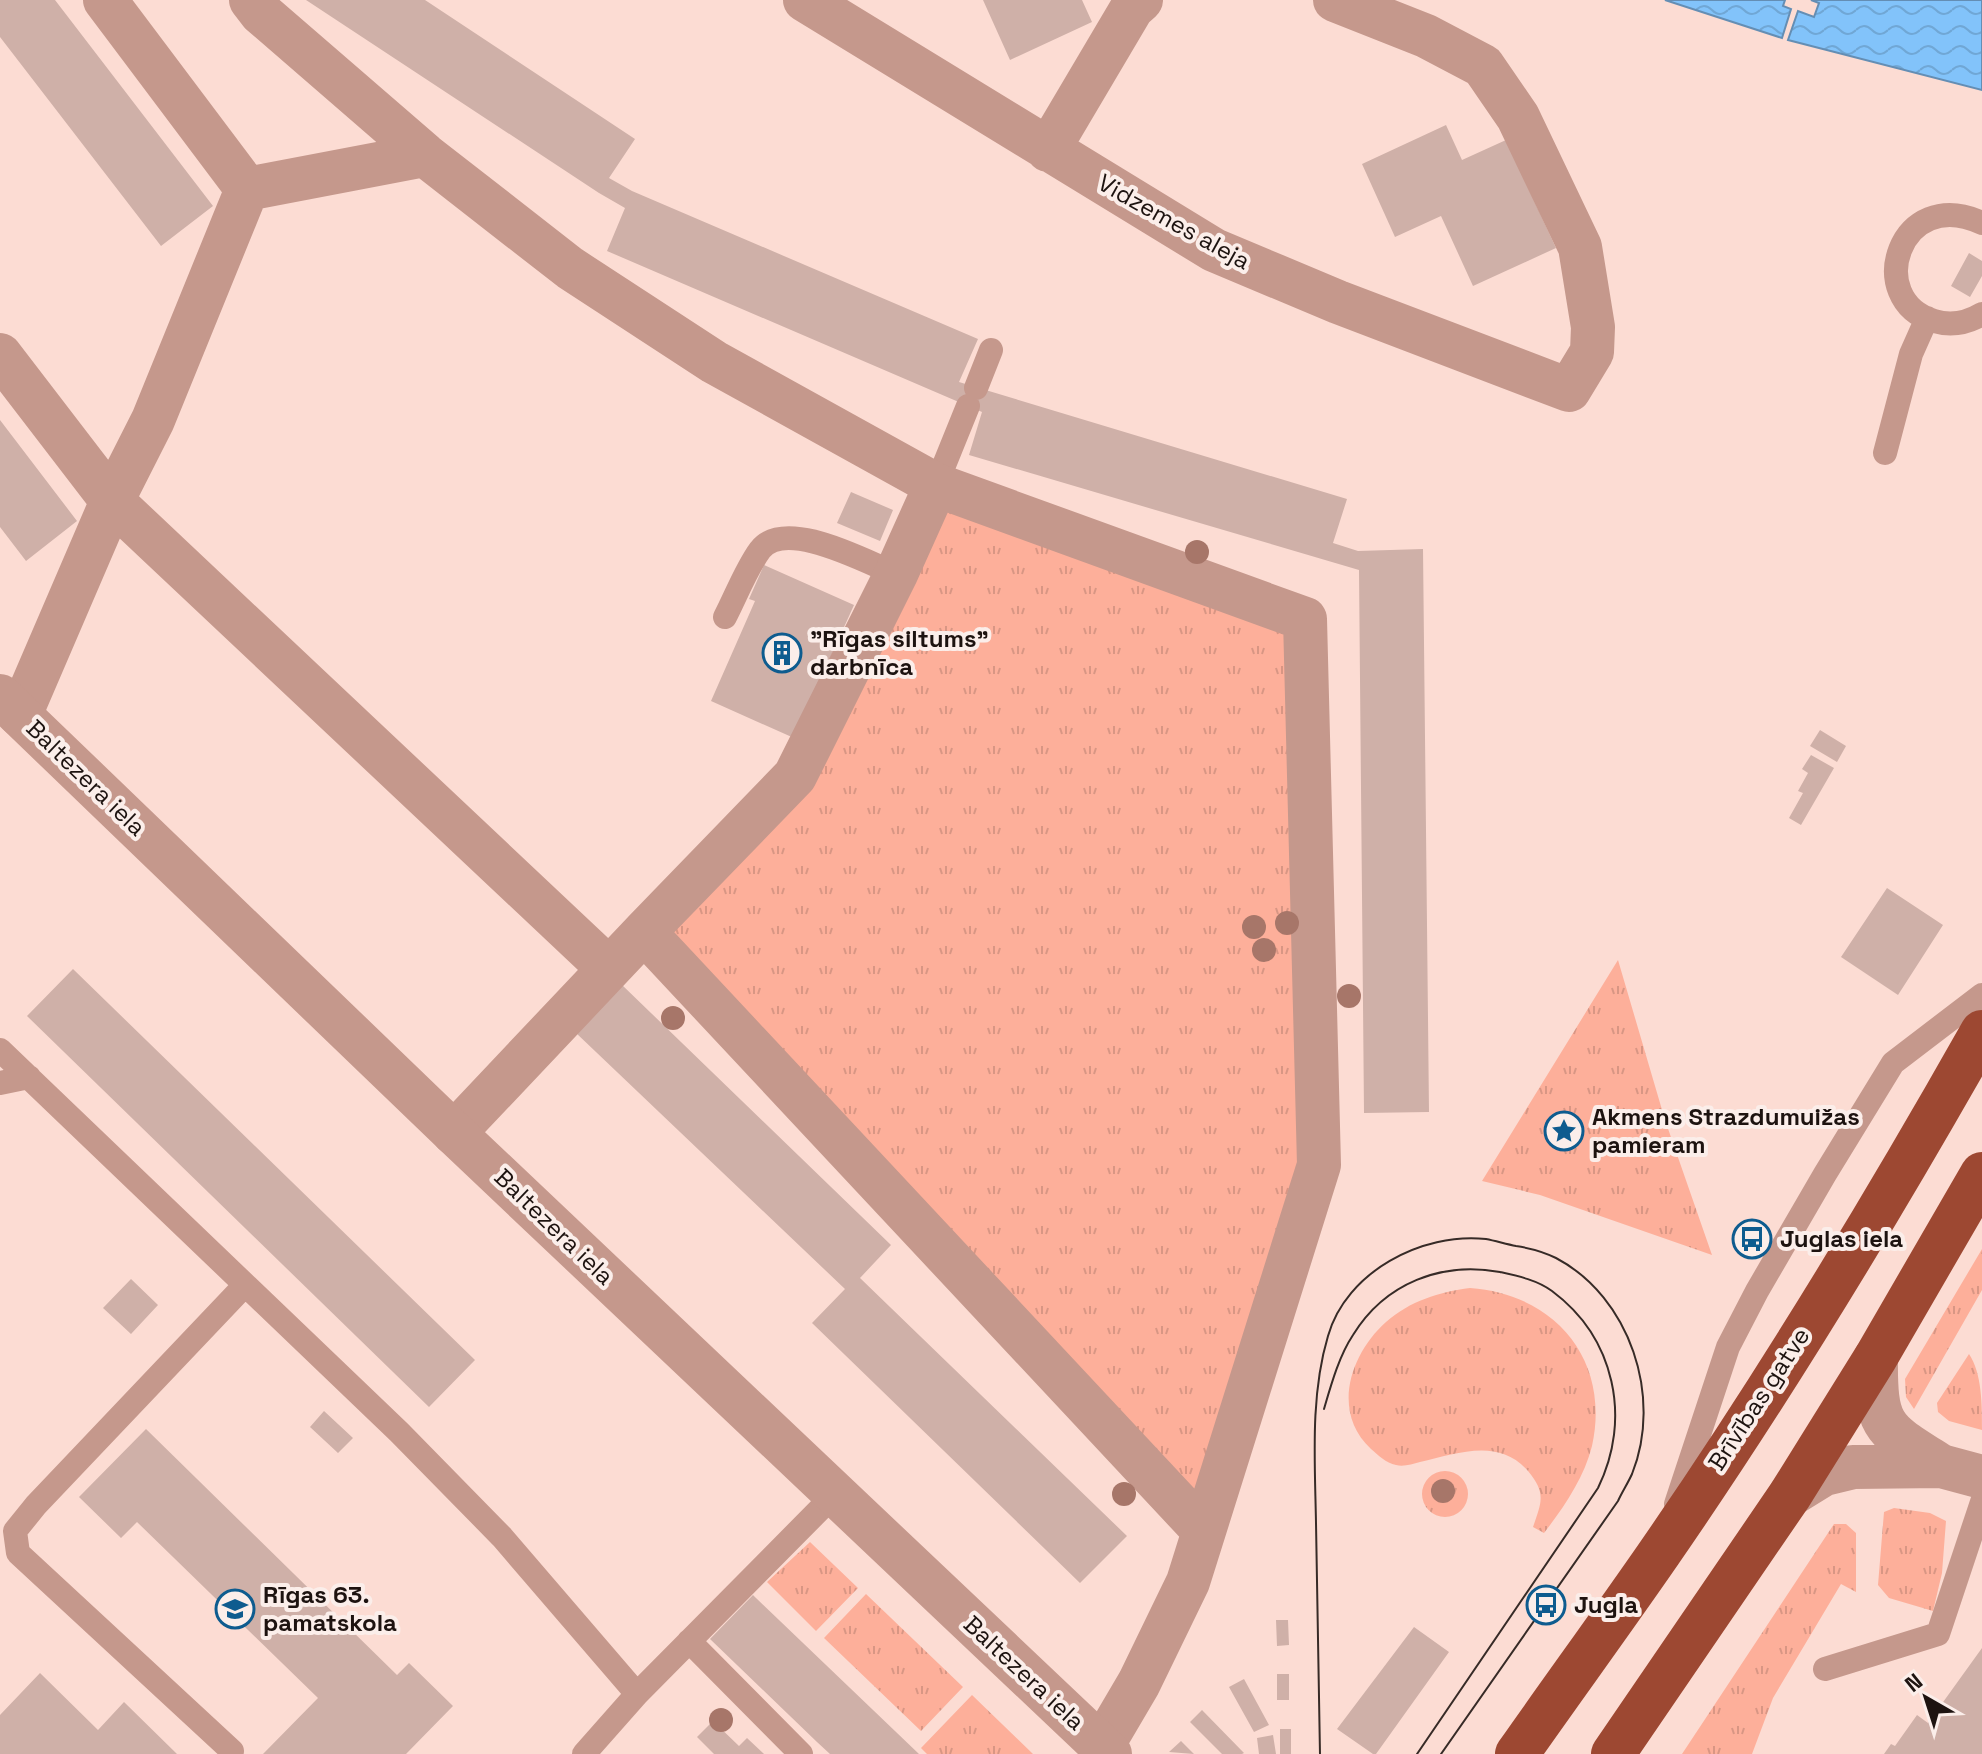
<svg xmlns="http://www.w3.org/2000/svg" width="1982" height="1754" viewBox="0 0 1982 1754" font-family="'Space Grotesk',sans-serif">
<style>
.grass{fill:url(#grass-tufts)}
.water{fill:url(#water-waves);stroke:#648eb4;stroke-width:2}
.building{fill:#cfb0a8}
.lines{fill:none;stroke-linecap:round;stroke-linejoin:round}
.service{stroke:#c5988c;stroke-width:24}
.minor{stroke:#c5988c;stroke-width:44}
.tertiary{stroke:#c5988c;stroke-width:44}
.trunk{stroke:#9d4832;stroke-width:44}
.tram{stroke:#372b27;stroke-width:2}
.tree{fill:#a77669}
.labels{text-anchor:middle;stroke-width:8;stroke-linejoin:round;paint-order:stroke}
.street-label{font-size:24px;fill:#1d1310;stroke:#fbeeea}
.poi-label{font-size:24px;font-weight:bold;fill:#1d1310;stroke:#fbeeea;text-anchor:start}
</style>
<defs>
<pattern id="grass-tufts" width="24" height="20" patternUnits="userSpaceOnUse" patternTransform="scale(2)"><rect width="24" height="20" fill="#fdaf9a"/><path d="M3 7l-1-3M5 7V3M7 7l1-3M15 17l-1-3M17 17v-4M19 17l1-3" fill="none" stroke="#d89684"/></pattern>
<pattern id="water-waves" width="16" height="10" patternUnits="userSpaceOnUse" patternTransform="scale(2)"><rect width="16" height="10" fill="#82c3fa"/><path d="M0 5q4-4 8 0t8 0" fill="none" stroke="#70a7d5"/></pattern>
</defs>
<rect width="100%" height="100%" fill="#fcdcd3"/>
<path class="grass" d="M943,497L1291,628L1306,1159L1199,1506L662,934L808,777Z
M1618,960L1665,1120L1712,1255L1540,1195L1482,1181Z
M1982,1249V1290L1914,1409L1906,1397L1905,1379Z
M1470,1288C1555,1294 1611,1360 1592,1446C1584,1478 1564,1507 1544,1533L1533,1527C1542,1501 1546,1493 1528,1471C1498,1437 1457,1454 1420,1462C1412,1464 1404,1467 1396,1465C1386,1463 1378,1455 1371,1449C1331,1412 1350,1354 1386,1322C1410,1301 1439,1292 1470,1288Z
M1969,1354C1982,1373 1982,1405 1982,1430L1949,1421L1938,1412L1937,1403Z
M1422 1494a23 23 0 1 1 46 0a23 23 0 1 1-46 0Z
M1894,1508L1930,1513L1946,1521L1942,1573L1933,1611L1889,1598L1878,1585L1884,1512Z
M1834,1524H1846L1856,1533V1592L1841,1584L1773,1698L1752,1754H1682Z
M810,1542L858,1588L816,1631L767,1582Z
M866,1594L963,1687L921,1731L824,1638Z
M972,1695L1033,1754H927L921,1748Z"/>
<path class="water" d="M1665,0H1785L1783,6L1791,9L1782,38Z
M1811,0H1982V90L1788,40L1798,11L1814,17L1819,3Z"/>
<path class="building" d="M0,0H55L213,206L161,246L0,37Z
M306,0H425L635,139L609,178L632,191L978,339L959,382L1347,499L1333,543L1358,551L1423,549L1429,1112L1364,1113L1359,570L969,455L982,412L607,251L625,208L599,193Z
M983,0H1082L1092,22L1010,60Z
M1446,125L1462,160L1506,140L1556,248L1473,286L1441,216L1395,237L1362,164Z
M1969,253L1982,261V276L1970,297L1951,286Z
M0,420L77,521L26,561L0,527Z
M851,492L893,510L880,541L837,523Z
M764,565L854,605L794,738L711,701L755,601L749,599Z
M1820,730L1846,746L1837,762L1810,746Z
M1811,755L1834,768L1801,825L1789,818L1803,793L1798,791L1808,773L1802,769Z
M1887,888L1943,925L1898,995L1841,957Z
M73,969L475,1360L429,1407L27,1016Z
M621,984L891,1245L860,1278L1127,1536L1080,1583L812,1323L845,1289L575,1032Z
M131,1279L158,1305L131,1334L103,1308Z
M324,1411L353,1438L338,1453L310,1427Z
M146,1429L397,1675L409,1663L453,1706L406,1754H263L318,1698L137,1522L121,1538L79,1497Z
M753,1595L756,1598L919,1754H830L817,1742L710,1639Z
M1276,1620H1288L1289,1645L1277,1646Z
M1414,1627L1449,1652L1376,1754H1373L1337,1729Z
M1982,1648V1754H1884L1891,1744L1895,1746L1917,1715L1928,1723Z
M40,1673L98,1730L124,1702L177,1754H0V1715Z
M1277,1674H1289V1700H1277Z
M1244,1679L1269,1725L1254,1732L1229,1687Z
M1202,1710L1244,1753L1242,1754H1222L1190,1722Z
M713,1721L739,1746L747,1738L764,1754H714L697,1737Z
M1280,1729H1291V1754H1280Z
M1273,1735L1276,1754H1259L1257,1738Z
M1181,1741L1194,1754L1169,1752Z"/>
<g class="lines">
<path class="service" d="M1982,223C1899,184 1863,300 1934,321C1951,326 1967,323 1982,314
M976,388L991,350
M1885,453L1911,354L1927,318
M936,485L968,406
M725,617C736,596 746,569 760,550C785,517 866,562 896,574
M0,1050L399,1432L502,1537L637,1694L584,1754
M0,1083L29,1077
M1676,1504L1728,1347L1757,1291L1825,1174L1893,1063L1982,995
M689,1641L801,1754
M1825,1669L1938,1634L1982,1502
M637,1694L835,1494
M232,1751L18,1553L15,1531L36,1505L245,1285"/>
<path class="minor" d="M105,0L247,189
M251,0L261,13L425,155L570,268L714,362L936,485L1305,619L1319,1165L1188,1582L1139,1683L1102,1746
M805,0L1214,250L1338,302L1569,390L1592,352L1593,327L1580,247L1518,117L1483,66L1426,36L1335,0
M1048,150L1132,8L1141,0
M0,355L112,501L609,969
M20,715L112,501L153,420L247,189L425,155
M644,932L795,776L896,574L936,485
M454,1133L644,932L1204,1531"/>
<path class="tertiary" d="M0,696L454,1133L1110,1754
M1876,1357C1875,1429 1883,1429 1941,1466
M1790,1495L1824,1474L1853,1467L1941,1466L1982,1477"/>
<path class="trunk" d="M1517,1754C1564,1687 1613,1620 1660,1552C1776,1384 1882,1209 1982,1032
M1613,1754L1790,1495L1876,1357L1982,1174"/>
<path class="tram" d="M1324,1409C1331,1385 1339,1356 1353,1335C1385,1283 1442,1261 1500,1272C1518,1276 1537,1280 1552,1291C1615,1338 1632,1419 1598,1488L1417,1754
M1320,1754C1318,1677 1317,1600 1316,1523C1315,1462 1310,1396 1328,1336C1346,1272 1422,1232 1486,1239C1496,1241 1506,1244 1516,1246C1529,1248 1544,1252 1556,1258C1630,1297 1663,1397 1632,1474C1628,1483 1622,1492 1618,1501L1441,1754"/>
</g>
<g class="tree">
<circle cx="1197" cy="552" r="12"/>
<circle cx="1287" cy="923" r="12"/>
<circle cx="1254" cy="927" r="12"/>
<circle cx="1264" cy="950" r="12"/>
<circle cx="1349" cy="996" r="12"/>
<circle cx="673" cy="1018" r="12"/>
<circle cx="1443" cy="1491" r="12"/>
<circle cx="1124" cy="1494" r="12"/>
<circle cx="721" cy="1720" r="12"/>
</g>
<defs>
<symbol id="building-ring" viewBox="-11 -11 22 22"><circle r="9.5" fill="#fbeeea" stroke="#0e5c8f" stroke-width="1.5"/><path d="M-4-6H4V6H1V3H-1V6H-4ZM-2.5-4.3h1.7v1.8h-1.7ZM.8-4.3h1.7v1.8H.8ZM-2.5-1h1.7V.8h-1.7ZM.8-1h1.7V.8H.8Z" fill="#0e5c8f"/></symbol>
<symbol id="sight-ring" viewBox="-11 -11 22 22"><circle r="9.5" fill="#fbeeea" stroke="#0e5c8f" stroke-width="1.5"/><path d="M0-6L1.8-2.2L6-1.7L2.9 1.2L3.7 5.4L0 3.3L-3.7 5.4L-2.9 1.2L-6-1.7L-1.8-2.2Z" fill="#0e5c8f"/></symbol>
<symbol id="bus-ring" viewBox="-11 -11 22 22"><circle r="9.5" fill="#fbeeea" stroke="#0e5c8f" stroke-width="1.5"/><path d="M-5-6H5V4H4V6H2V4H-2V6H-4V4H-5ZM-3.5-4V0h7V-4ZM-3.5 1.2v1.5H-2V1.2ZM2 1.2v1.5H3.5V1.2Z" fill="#0e5c8f"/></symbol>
<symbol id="school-ring" viewBox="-11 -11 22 22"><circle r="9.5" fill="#fbeeea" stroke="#0e5c8f" stroke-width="1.5"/><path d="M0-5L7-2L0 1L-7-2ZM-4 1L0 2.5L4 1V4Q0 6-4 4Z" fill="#0e5c8f"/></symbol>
</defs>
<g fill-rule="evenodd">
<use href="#building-ring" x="760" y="631" width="44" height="44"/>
<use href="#sight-ring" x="1542" y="1109" width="44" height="44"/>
<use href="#bus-ring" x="1730" y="1217" width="44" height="44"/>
<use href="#bus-ring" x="1524" y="1583" width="44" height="44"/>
<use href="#school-ring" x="213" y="1587" width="44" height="44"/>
</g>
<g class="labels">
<g class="street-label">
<text transform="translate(1174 222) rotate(29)" y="8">Vidzemes aleja</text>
<text transform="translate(86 778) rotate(44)" y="8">Baltezera iela</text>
<text transform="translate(554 1227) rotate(44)" y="8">Baltezera iela</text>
<text transform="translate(1759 1399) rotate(-57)" y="8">Brīvības gatve</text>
<text transform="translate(1024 1673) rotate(43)" y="8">Baltezera iela</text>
</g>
<g class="poi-label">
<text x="810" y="647">"Rīgas siltums"<tspan x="810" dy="28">darbnīca</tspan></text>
<text x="1592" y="1125">Akmens Strazdumuižas<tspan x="1592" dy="28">pamieram</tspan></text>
<text x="1780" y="1247">Juglas iela</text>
<text x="263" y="1603">Rīgas 63.<tspan x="263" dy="28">pamatskola</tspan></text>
<text x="1574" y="1613">Jugla</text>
</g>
</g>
<g transform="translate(1926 1698) rotate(321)" stroke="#fbeeea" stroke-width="6" paint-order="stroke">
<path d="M0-6L14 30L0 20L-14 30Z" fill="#1d1310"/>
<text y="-12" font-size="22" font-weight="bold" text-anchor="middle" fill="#1d1310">N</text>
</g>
</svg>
